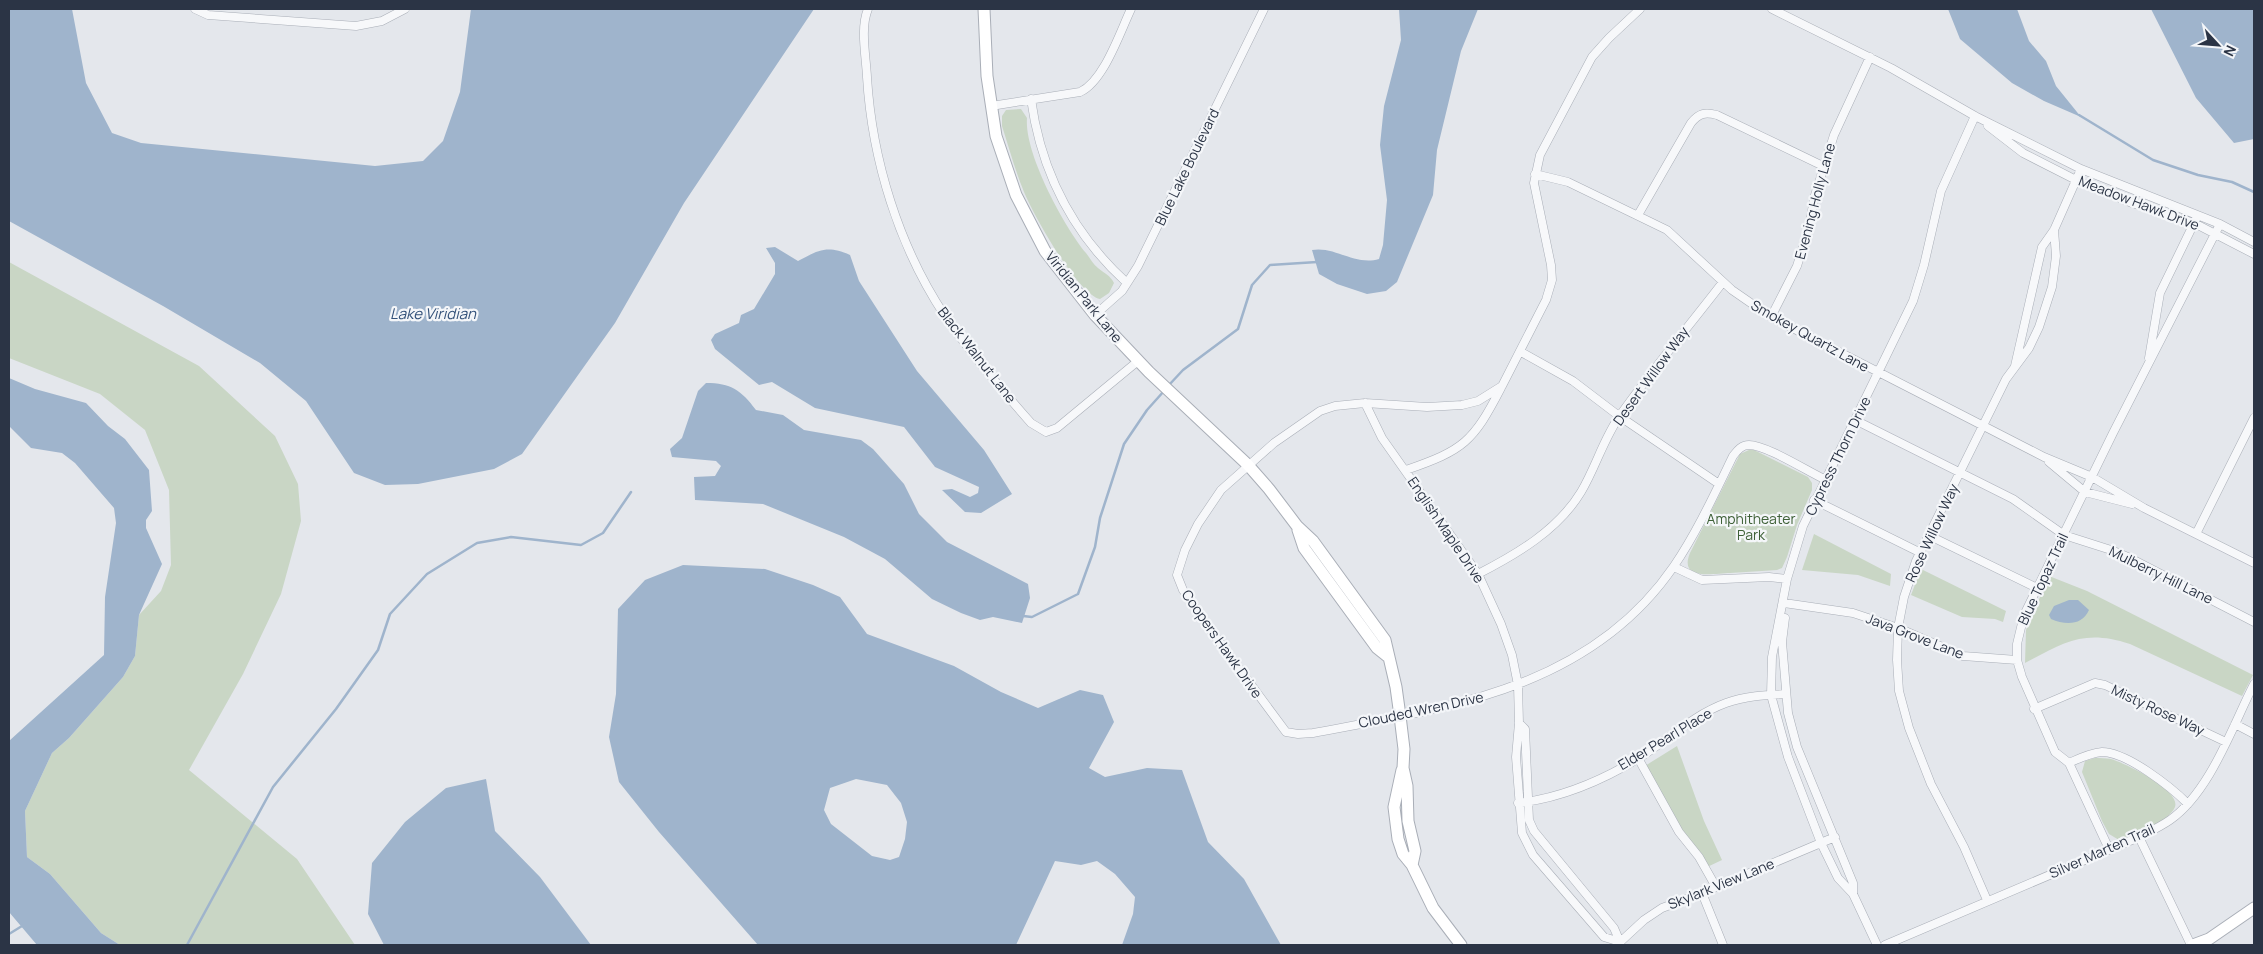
<svg xmlns="http://www.w3.org/2000/svg" width="2263" height="954" viewBox="0 0 2263 954" font-family="Manrope,sans-serif">
<style>
.green{fill:#c9d6c5}
.water{fill:#9fb4cc;fill-rule:evenodd}
.lines{fill:none;stroke-linecap:round;stroke-linejoin:round}
.stream{stroke:#9fb4cc;stroke-width:2.5}
.street-casing{stroke:#a9aeb7;stroke-width:9}
.secondary-casing{stroke:#a9aeb7;stroke-width:13}
.street{stroke:#f7f8fa;stroke-width:8}
.secondary{stroke:#fff;stroke-width:11}
.labels{text-anchor:middle;stroke-width:4.5;stroke-linejoin:round;paint-order:stroke}
.street-label{font-size:14px;fill:#2b3445;stroke:#f4f6f9}
.park-label{font-size:14px;fill:#3f6138;stroke:#f4f6f9}
.water-label{font-size:15px;font-style:italic;fill:#34527a;stroke:#f4f6f9}
</style>
<rect width="100%" height="100%" fill="#e4e7ec"/>
<path class="green" d="M1021,109L1027,118C1024,153 1064,226 1086,253C1090,258 1093,264 1098,268C1105,274 1110,275 1114,283L1109,293L1100,299C1078,295 1033,214 1024,192C1015,170 1009,148 1002,126V116L1006,110Z
M9,262L199,366L275,436L298,484L301,521L281,594L243,674L189,770L297,859L355,945H120L101,933L50,874L27,857L25,811L52,753L69,738L123,677L135,656L139,615L161,591L171,565L169,490L145,430L100,394L9,358Z
M1749,450H1754L1808,477L1812,483V490L1797,525L1787,557L1782,568L1777,570C1762,571 1746,572 1730,573C1715,573 1678,582 1690,553L1740,454Z
M1814,534L1891,574L1890,586L1858,575L1802,570Z
M1921,569L2006,611L2003,622L1995,619L1962,617L1911,595Z
M2049,576L2087,591L2253,675L2242,696L2130,644C2084,629 2065,642 2025,663L2026,630Z
M1677,746L1704,821L1722,860L1703,869L1662,810L1640,769Z
M2095,758C2100,758 2106,758 2111,759C2125,763 2181,790 2175,807C2168,823 2134,834 2119,840L2109,834L2102,821L2082,772L2085,761Z"/>
<path class="water" d="M9,9H72L86,83L112,133L141,143L375,166L423,161L443,141L460,92L471,9H814L684,203L615,323L522,454L494,469L418,484L385,485L354,473L306,401L260,363L163,306L9,221Z
M1399,9H1478L1461,51L1437,150L1433,195L1397,282L1386,291L1367,294L1337,284L1319,274L1312,250C1335,246 1355,266 1379,259L1383,245L1387,200L1380,145L1384,106L1401,40Z
M1948,9H2017L2029,41L2046,61L2056,86L2081,117L2044,101L2012,83L1960,39Z
M2151,9H2254V139L2234,143L2196,98Z
M775,247L798,261C819,250 827,245 850,255L859,281L917,371L984,450L1012,494L981,513L965,512L942,490L952,489L970,497L978,493L979,487L935,467L904,427L815,408L772,382L759,385L715,349L711,340L715,334L739,323L741,315L754,309L775,274V263L766,248Z
M9,378L35,389L86,403L108,426L125,439L149,470L152,511L146,520V528L162,564L139,615L135,656L123,677L69,738L52,753L25,811L27,857L50,874L101,933L120,945H37L9,912V741L104,655L105,597L116,523L114,508L75,463L62,453L31,448L9,426Z
M706,383C731,383 741,390 756,410L783,415L804,430L861,440L873,449L904,484L919,514L947,542L1028,584L1030,598L1022,623L993,617L980,620L961,613L932,599L885,559L844,537L763,504L695,500L694,477L715,476L721,466L716,461L672,457L670,449L682,438L698,391Z
M683,565L765,569L813,585L840,597L867,634L954,666L1001,692L1038,708L1080,690L1103,695L1114,722L1089,768L1105,777L1147,768L1182,770L1208,842L1244,879L1281,945H1122L1133,914L1135,897L1115,874L1097,861L1081,865L1055,861L1016,945H758L659,832L619,782L609,737L616,694L618,609L645,580ZM856,779L887,785L901,803L907,822L905,839L899,857L890,860L872,856L831,824L824,810L830,788Z
M2069,600H2078L2089,610C2082,626 2065,625 2051,619L2049,615L2054,606Z
M486,779L495,831L540,877L591,945H384L368,914L372,863L405,822L446,788Z"/>
<g class="lines">
<path class="stream" d="M2079,115L2153,160L2198,175L2232,182L2254,192
M1169,385L1183,370L1238,329L1252,285L1270,265L1317,262
M1023,616L1032,617L1078,594L1095,547L1100,518L1124,444L1147,410L1164,391
M9,934L22,926
M187,945L273,787L336,709L378,650L390,614L427,574L477,543L511,537L581,545L603,533L631,492"/>
<defs>
<path id="street" d="M195,9L208,15L356,26L382,21L405,9
M868,9C860,28 866,56 867,77C872,160 899,247 945,316C971,354 1001,389 1031,423L1046,432L1057,428L1138,361
M1640,9L1609,38L1592,57L1540,155L1534,183L1551,265L1552,280L1546,300L1502,386L1478,401L1462,405L1427,407L1365,403L1335,406L1320,411L1274,443L1221,490L1198,524L1185,550L1177,575L1183,590L1209,628L1286,732L1298,734L1313,733C1447,708 1590,689 1674,566C1697,532 1715,493 1733,456C1737,451 1741,445 1749,445C1766,445 1807,471 1824,479
M1772,9L1891,68L1975,116L2081,169L2220,224L2254,242
M1031,99C1041,172 1073,234 1127,283
M991,106L1080,92C1104,81 1120,32 1131,9
M1988,126L2023,153L2076,180L2132,203L2194,223L2254,254
M1535,174L1568,182L1667,230L1732,290L1771,317L2044,457L2092,477L2144,508L2254,563
M1638,215L1691,123C1699,113 1705,112 1717,115L1823,166
M1095,315L1122,291L1138,266L1264,9
M1771,317L1797,266L1808,231L1815,195L1834,135L1870,57
M1521,352L1573,381L1619,416L1719,484
M2149,358L2160,293L2196,219
M2015,366L2042,247L2054,230L2081,169
M1365,403L1382,438L1478,574L1501,624L1512,655L1518,685L1519,723L1516,757L1522,833L1533,855L1604,937L1620,942
M1855,420L2013,499L2064,535L2111,550L2130,558L2254,622
M2049,462L2085,492L2132,504
M1406,470C1464,450 1473,442 1501,388
M1814,500L1921,553
M2196,534L2254,418
M1930,536L2037,588
M1674,567L1702,580L1769,577L1787,579
M1478,574C1517,554 1558,530 1581,492C1596,467 1604,437 1621,414C1653,369 1689,326 1723,282
M1784,603L1853,613L1898,628L1963,656L2017,660
M1785,618L1782,642L1788,713L1797,747L1853,883V894
M2034,709L2095,683L2105,685L2226,742
M1519,723L1525,729L1529,820L1534,831L1614,928L1620,942
M2235,724L2254,734
M1638,758L1679,832L1699,857L1716,887
M2069,763C2080,758 2090,753 2102,752C2127,752 2171,787 2188,804
M1518,803C1561,798 1603,780 1639,758C1668,740 1693,715 1726,703C1745,696 1765,695 1786,694
M2139,837L2191,945
M2109,849L2069,763L2055,752L2022,677L2017,660V644L2024,615L2113,433L2220,224
M1702,893L1723,945
M1987,900L1964,847L1931,784L1909,728L1899,691L1897,660L1898,628L1904,597L1916,561L2006,379L2029,348L2039,327L2052,287L2056,256L2054,230
M1618,944L1644,920L1662,908L1702,893L1835,837
M1877,945L1853,894L1838,878L1821,843L1788,757L1771,695L1772,657L1787,579L1803,526L1913,301L1924,265L1941,191L1975,116
M1885,945L2139,837C2149,832 2160,827 2170,820C2210,792 2232,727 2254,684"/>
<path id="secondary" d="M984,9L987,76L996,136L1016,195L1045,251L1095,315L1149,372L1248,465L1269,489L1297,526L1313,541L1385,640L1396,687L1400,716L1404,749L1403,768L1407,786L1408,821L1415,851L1412,865
M1298,530L1304,548L1377,648L1387,656
M1402,770L1394,807L1398,839L1403,854L1412,865L1433,908L1461,945
M2193,945L2209,939L2254,908"/>
</defs>
<use href="#street" class="street-casing"/>
<use href="#secondary" class="secondary-casing"/>
<use href="#street" class="street"/>
<use href="#secondary" class="secondary"/>
</g>
<g class="labels">
<g class="street-label">
<text transform="translate(1187 167) rotate(-64)" y="5">Blue Lake Boulevard</text>
<text transform="translate(1815 201) rotate(-75)" y="5">Evening Holly Lane</text>
<text transform="translate(2139 203) rotate(21)" y="5">Meadow Hawk Drive</text>
<text transform="translate(1084 297) rotate(51)" y="5">Viridian Park Lane</text>
<text transform="translate(1810 336) rotate(29)" y="5">Smokey Quartz Lane</text>
<text transform="translate(977 355) rotate(52)" y="5">Black Walnut Lane</text>
<text transform="translate(1651 376) rotate(-54)" y="5">Desert Willow Way</text>
<text transform="translate(1838 456) rotate(-64)" y="5">Cypress Thorn Drive</text>
<text transform="translate(1446 530) rotate(56)" y="5">English Maple Drive</text>
<text transform="translate(1932 533) rotate(-65)" y="5">Rose Willow Way</text>
<text transform="translate(2161 575) rotate(26)" y="5">Mulberry Hill Lane</text>
<text transform="translate(2043 579) rotate(-65)" y="5">Blue Topaz Trail</text>
<text transform="translate(1915 636) rotate(21)" y="5">Java Grove Lane</text>
<text transform="translate(1222 644) rotate(55)" y="5">Coopers Hawk Drive</text>
<text transform="translate(1421 710) rotate(-12)" y="5">Clouded Wren Drive</text>
<text transform="translate(2158 710) rotate(25)" y="5">Misty Rose Way</text>
<text transform="translate(1665 739) rotate(-31)" y="5">Elder Pearl Place</text>
<text transform="translate(2102 851) rotate(-24)" y="5">Silver Marten Trail</text>
<text transform="translate(1721 884) rotate(-22)" y="5">Skylark View Lane</text>
</g>
<g class="park-label">
<text x="1751" y="524">Amphitheater<tspan x="1751" dy="16">Park</tspan></text>
</g>
<g class="water-label">
<text x="433" y="319">Lake Viridian</text>
</g>
</g>
<rect width="2263" height="954" fill="none" stroke="#2b3445" stroke-width="20"/>
<g transform="translate(2218 45) rotate(116)" stroke="#f4f6f9" stroke-width="4" paint-order="stroke">
<path d="M0-4L9 19L0 12L-9 19Z" fill="#2b3445"/>
<text y="-8" font-size="14" font-weight="bold" text-anchor="middle" fill="#2b3445">N</text>
</g>
</svg>
